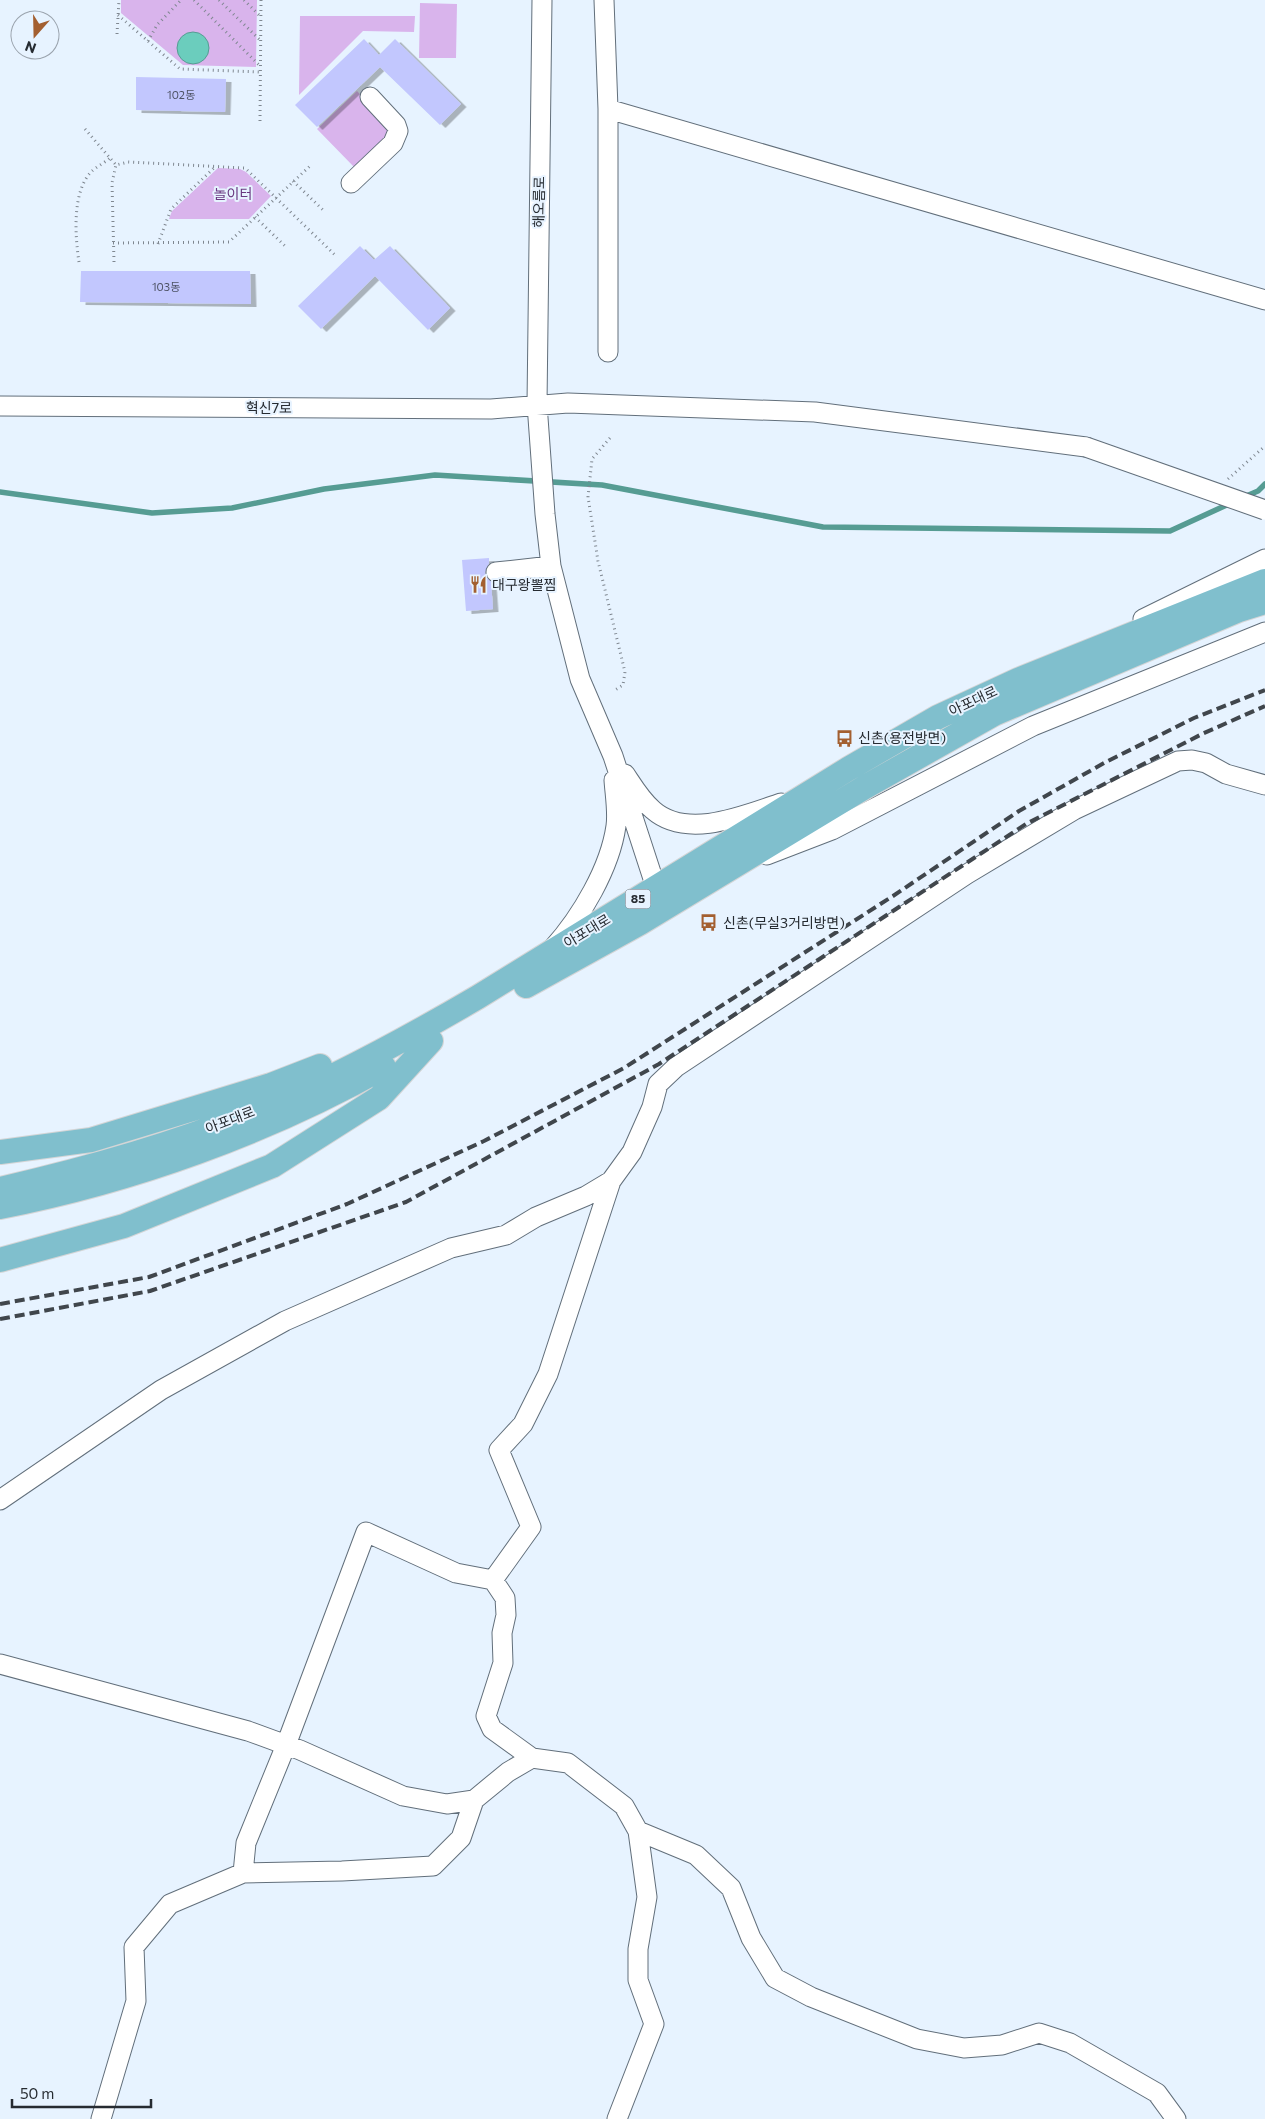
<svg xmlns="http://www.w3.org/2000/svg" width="1265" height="2119" viewBox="0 0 1265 2119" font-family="Commissioner,'Noto Sans KR',sans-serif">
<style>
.green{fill:#d9b4ec}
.water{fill:#6bcdbd;stroke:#569c93}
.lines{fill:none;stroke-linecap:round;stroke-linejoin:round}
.stream{stroke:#569c93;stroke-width:5.5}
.building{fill:#c2c7fe;filter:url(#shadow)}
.minor-casing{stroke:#626f7b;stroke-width:21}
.major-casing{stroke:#d4d5d6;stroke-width:26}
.path{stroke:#7f8790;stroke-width:3;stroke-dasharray:1 4;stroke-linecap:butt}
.minor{stroke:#fff;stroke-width:19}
.major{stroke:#80bfcd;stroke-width:24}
.rail{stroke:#40464c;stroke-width:4;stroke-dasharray:10 5;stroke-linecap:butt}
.minor-bridge-casing{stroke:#626f7b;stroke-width:21;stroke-linecap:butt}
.minor-bridge{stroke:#fff;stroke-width:19}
.labels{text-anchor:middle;stroke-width:4;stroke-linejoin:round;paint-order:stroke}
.number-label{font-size:11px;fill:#4d5264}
.shield{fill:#e7f3ff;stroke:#60676f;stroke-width:1}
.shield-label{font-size:12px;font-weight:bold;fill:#262b31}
.park-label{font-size:14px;fill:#693780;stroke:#e7f3ff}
.street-label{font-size:14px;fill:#262b31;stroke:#e7f3ff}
.poi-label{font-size:14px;fill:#262b31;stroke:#e7f3ff;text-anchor:start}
</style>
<defs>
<filter id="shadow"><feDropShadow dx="5.5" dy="3" stdDeviation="0" flood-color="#0004"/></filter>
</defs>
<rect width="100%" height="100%" fill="#e7f3ff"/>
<path class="green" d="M121,0H257L256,67L183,65L121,13Z
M420,3L457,4L456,58H419Z
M300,16H415L414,32L363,31L299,95Z
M357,91L387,124L390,130L387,138L355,168L317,129Z
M218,168L240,169L246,172L271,196L249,219H169L172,211Z"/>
<path class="water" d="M177 48a16 16 0 1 1 32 0a16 16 0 1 1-32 0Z"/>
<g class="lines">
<path class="stream" d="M0,492L152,513L232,508L324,489L435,475L602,485L823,527L1170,531L1231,503
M1244,497L1258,491L1265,484"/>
</g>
<path class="building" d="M364,39L379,55L395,39L461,104L440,125L380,67L317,127L295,105Z
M136,77L226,79L225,112L136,110Z
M360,246L374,260L390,246L450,308L428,330L375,276L321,329L298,306Z
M81,271H250L251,304L80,302Z
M489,558V563L485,573L491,582L493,609L466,611L462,560Z"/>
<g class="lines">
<defs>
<path id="minor" d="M542,0L537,404L545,514L551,566L580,679L613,756L660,900
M604,0L608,109V352
M608,109L1265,300
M351,183L393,143L398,131L396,125L370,97
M0,406L491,409L568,403L815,412L1086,447
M496,572L551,566
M1143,619L1265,559
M625,774C633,786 641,800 653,810C687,840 745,815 781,803
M767,855L832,830L1033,726L1265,632
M553,948C581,917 610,868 616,826C618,812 615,795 614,780
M0,1500L161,1390L285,1321L451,1248L506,1235L536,1217L586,1196L611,1181L632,1152L652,1107L658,1084L676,1067L967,874L1074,810L1178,761L1192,760L1206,763L1226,774L1265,785
M493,1580L505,1598L506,1615L502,1633L503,1663L486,1716L492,1729L532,1758
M0,1664L248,1731L300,1750L403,1796L447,1804L474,1800L508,1772L532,1758L568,1763L624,1806L638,1831L647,1897L638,1949V1980L654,2024L617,2119
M638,1831L696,1855L731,1888L751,1938L775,1978L811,1997L917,2039L964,2048L1002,2045L1039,2033L1070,2043L1157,2093L1176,2119
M243,1873L246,1843L286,1745L366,1532L456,1573L493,1580L531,1527L499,1450L523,1424L548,1374L611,1181
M101,2119L136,2001L134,1947L170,1904L243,1873L342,1871L433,1866L461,1838L474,1800"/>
<path id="major" d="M526,986L640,923L865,787L994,714L1239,610L1265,602
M0,1152L91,1140L271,1085L320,1066
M0,1189C83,1170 166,1147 246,1115C326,1083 403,1041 478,997L848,769L938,717L1018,680L1265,581
M0,1207C133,1181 266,1133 384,1067
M0,1260L124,1226L272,1166L379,1098L431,1041"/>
</defs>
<use href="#minor" class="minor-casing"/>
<use href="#major" class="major-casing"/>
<path class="path" d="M194,0L259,65
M219,0L260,40
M244,0L261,17
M118,15L180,69L260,72
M117,34L119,0
M148,41L157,25L181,0
M260,121L261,0
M85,129L116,165
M293,181L323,210
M255,217L285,246
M113,243L229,242L310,166
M158,244L171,209L216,166
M79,262C75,236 72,192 91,172C96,167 104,163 110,158
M114,262L112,183L116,165L128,162L245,168L335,255
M610,438L592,459L588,497L598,561L625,672L623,685L615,690
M1228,479L1265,446"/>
<use href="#minor" class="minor"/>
<use href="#major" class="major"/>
<path class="rail" d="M0,1304L149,1277L347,1204L484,1141L624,1068L893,896L1019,811L1104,763L1194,718L1265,690
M0,1319L150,1291L406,1202L659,1064L1026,824L1202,734L1265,706"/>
<defs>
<path id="minor-bridge" d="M1086,447L1265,510"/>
</defs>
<use href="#minor-bridge" class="minor-bridge-casing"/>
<use href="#minor-bridge" class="minor-bridge"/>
</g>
<defs>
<symbol id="restaurant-bare" viewBox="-9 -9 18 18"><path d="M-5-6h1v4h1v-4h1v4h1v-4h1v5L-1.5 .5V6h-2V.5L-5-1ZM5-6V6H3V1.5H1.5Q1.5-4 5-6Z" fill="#a35f30" stroke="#e7f3ff" stroke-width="2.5" paint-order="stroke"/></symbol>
<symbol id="bus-bare" viewBox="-9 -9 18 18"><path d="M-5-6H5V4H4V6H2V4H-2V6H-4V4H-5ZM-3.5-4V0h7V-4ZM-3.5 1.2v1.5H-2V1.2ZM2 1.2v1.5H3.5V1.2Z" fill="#a35f30" stroke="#e7f3ff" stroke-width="2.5" paint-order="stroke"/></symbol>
</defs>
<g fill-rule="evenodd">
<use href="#restaurant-bare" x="466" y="572" width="25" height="25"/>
<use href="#bus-bare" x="832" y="726" width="25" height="25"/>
<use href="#bus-bare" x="696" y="910" width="25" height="25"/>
</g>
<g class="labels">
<g class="number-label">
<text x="181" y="99">102동</text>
<text x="166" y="291">103동</text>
</g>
<rect class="shield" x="625.5" y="889.5" width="25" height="19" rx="4"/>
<g class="shield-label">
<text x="638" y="903">85</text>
</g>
<g class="park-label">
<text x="233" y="199">놀이터</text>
</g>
<g class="street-label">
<text transform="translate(539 202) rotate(-89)" y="5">해오름로</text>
<text x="269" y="413">혁신7로</text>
<text transform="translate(973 701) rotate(-25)" y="5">아포대로</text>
<text transform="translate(587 931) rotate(-31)" y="5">아포대로</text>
<text transform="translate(230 1120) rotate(-21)" y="5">아포대로</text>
</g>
<g class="poi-label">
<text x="492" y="590">대구왕뽈찜</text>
<text x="858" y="743">신촌(용전방면)</text>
<text x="723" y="928">신촌(무실3거리방면)</text>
</g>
</g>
<g transform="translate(35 35) rotate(200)"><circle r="24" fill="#e7f3ff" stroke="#9aa3ad"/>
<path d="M0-4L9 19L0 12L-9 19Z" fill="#a35f30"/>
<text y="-8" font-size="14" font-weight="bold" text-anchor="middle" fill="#262b31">N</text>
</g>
<path d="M12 2099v8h139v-8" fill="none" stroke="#262b31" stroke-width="2.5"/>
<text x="20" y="2099" font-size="15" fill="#262b31" stroke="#e7f3ff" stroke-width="4" paint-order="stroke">50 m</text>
</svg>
